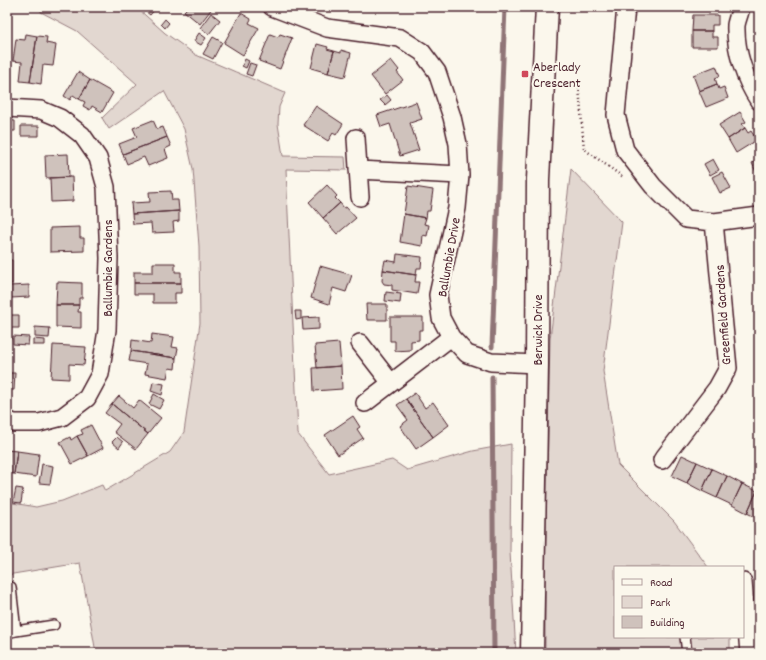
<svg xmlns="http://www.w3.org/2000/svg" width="766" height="660" viewBox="0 0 766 660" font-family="Dekko,sans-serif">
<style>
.green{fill:#e2d7d0;stroke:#967b7e}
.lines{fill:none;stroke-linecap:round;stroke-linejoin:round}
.stream{stroke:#907477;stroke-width:5}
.building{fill:#cfc2bc;stroke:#4a1f2b}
.lane-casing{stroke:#4a1f2b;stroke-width:12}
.street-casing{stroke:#4a1f2b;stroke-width:20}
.secondary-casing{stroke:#4a1f2b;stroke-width:25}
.path{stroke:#4a1f2b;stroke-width:2.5;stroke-dasharray:1 3;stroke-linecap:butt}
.lane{stroke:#fbf7ec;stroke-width:9}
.street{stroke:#fbf7ec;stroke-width:17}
.secondary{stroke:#fbf7ec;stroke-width:22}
.poi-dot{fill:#d1495b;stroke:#fbf7ec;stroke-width:1.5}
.labels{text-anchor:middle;stroke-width:4;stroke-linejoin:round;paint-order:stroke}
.poi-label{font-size:14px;fill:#4a1f2b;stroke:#fbf7ec;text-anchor:start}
.street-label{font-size:14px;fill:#4a1f2b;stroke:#fbf7ec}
</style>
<rect width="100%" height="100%" fill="#fbf7ec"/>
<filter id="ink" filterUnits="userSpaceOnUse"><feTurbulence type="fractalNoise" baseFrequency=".025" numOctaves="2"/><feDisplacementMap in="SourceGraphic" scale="8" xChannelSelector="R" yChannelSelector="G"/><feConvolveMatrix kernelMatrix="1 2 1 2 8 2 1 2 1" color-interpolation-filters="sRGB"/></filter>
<g filter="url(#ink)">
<path class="green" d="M41,7H136L165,33L196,55L285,93L279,107L278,124L283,156L345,157L346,170L286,169L298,434L329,474L392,460L407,470L473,451L511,444L510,552L516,653H96L80,563L7,575V502L36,507L62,501L102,485L105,491L170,452L184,432L200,323L199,246L193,169L184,129L164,91L109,129L102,118L137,84L77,31L41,12Z
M571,169L622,222L603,371L618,465L674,521L708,567H615V637H730V653H545V577L550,339Z"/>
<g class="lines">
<path class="stream" d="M492,347L505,7
M492,377L494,653"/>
</g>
<path class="building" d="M140,7H157L150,15Z
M188,7H213L200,24L184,11Z
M673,7H682V9H673Z
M211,13L220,20L209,34L200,28Z
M241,13L251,19L249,23L259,28L243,55L224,43Z
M693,15H718V25H712V31H692Z
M165,19L169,23L165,28L161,24Z
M692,31H712V37H718V47H692Z
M199,33L206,38L201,45L194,41Z
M26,34L37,36L30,82L20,81L22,62L13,61L16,39L25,40Z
M270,34L278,37L280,34L292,38L280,69L259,61Z
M37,36L47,37L46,43L56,45L53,66L43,65L41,84L30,82Z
M213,37L222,42L213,59L203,54Z
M317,44L328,47L327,49L334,51L328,73L311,68Z
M341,50L351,53L345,77L328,73L334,51L341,53Z
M245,59L249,61L246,68L242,66Z
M391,60L399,70L397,72L403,80L385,94L371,76Z
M250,63L256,65L252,76L246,74Z
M716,66L720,76L715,78L717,84L699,91L693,75Z
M78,72L90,80L79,99L73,95L70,100L64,96Z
M90,80L113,93L102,112L92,106L90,110L83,106L85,102L79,99Z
M717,84L719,89L724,87L728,98L706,107L699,91Z
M387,95L391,100L385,105L380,100Z
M416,102L422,119L410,123L419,150L400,156L390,124L381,127L377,115Z
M316,106L343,124L336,135L333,133L328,141L303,125Z
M740,112L746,122L742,124L745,128L728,139L719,125Z
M7,120L15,121V131H7Z
M153,120L157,129L163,127L167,137L123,154L119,144L137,137L133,128Z
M21,126H39V136H21Z
M745,128L748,133L751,131L757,140L736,153L728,139Z
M167,137L171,146L165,149L168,158L148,166L144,157L127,164L123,154Z
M68,154L69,177L46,178L45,155Z
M713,159L719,170L710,175L704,164Z
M759,160V179L752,163Z
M722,172L731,188L720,193L712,177Z
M72,177L73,201L51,202L50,178Z
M327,185L337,196L335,198L340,203L323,218L309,202Z
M408,186L433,190L430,211H427L426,218L404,214Z
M171,191L172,200H178L179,211L132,214L131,203L150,202L149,192Z
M340,203L344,208L346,207L356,218L337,234L323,218Z
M179,211V221L173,222L174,232L152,233L151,223L133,224L132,214Z
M404,214L426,218L424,224L429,225L427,236L423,235L422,246L400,242Z
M80,227V238H84V251L50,252V228Z
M397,254L422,257L421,268H417L416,275L383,270L385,260L396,262Z
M7,260H12V284H7Z
M153,263H175V272H181V283H134V272H153Z
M320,266L352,275L346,292L333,288L329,304L311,298Z
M383,270L416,275L415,282H419L417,294L392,290V285L384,284L382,281Z
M57,282L82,283V298H79V305H56Z
M134,283H181V293H175V303H153V294H134Z
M29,285V297L11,298L10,286Z
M386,292L401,294L400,303L385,301Z
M366,304H387V320H367Z
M56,305H79L78,312H81V328L56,327Z
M295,311H301V319L296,320Z
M7,315H19V328H11V339H7Z
M319,317V329L303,330L302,318Z
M390,317H423V330H419V340L411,341V350L395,351V341H390Z
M35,327L50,328L49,338L35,337Z
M152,334L174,337L172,347L178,348L176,358L131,351L132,340L151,343Z
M13,336L29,337L28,345L13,344Z
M33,339L45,340V345H33Z
M339,343L341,366L317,368L315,345Z
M53,345L86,347L84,365L69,364V379L51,378Z
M7,350H9L8,373H15L14,390H7Z
M131,351L176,358L175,369L169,368L167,378L145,374L147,364L129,361Z
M341,366L342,389L314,391L313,368Z
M153,382L164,384L162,395L151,391Z
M415,393L425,408L433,402L449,425L433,437L406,399Z
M154,394L164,400L159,409L149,404Z
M119,396L133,408L139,400L161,418L148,434L112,404Z
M406,399L433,437L416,449L400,426L408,420L397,405Z
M112,404L148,434L136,449L114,432L120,424L105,413Z
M353,416L360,427L357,429L363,438L338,455L325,435Z
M91,425L103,448L88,456L77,436L83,434L81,430Z
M77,436L88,456L72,464L60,442L70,437L71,440Z
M117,437L123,442L119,448L112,442Z
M7,450L17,451L14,474L7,473Z
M17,451L39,454L36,477L14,474Z
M682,455L697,462L687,483L672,476Z
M697,462L712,469L702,491L687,483Z
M42,464L53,466L50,484L39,483Z
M712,469L727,476L717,498L702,491Z
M727,476L742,484L732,505L717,498Z
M742,484L757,491L747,513L732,505Z
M16,488L23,489L21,503L13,502Z
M757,491L759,492V519L747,513Z"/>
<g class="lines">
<defs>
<path id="lane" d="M16,631L54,625
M7,633L16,631L11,587
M685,637L687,653"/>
<path id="street" d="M272,7L327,28L400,38L422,52L437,72L452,117L458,144L460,175L457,208L438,295L441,318L451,337L467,354L491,362L537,364
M626,7L616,115L625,150L653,186L686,219L714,222L759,216
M741,7C740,13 737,19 736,25C735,51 745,80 759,101
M7,108L41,110L60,118L82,135L98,158L106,187L109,258L107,330L100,374L87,398L62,417L39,423H14L7,420
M356,138L360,197
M358,170L460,175
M360,343L391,383
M365,403L451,337
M662,460L717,388L728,368L714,222
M743,582L749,653"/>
<path id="secondary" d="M532,653L537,364L538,179L547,7"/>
</defs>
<use href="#lane" class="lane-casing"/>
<use href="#street" class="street-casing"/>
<use href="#secondary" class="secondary-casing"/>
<path class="path" d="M579,87L584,149L623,177"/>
<use href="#lane" class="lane"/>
<use href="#street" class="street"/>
<use href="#secondary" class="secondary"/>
</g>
</g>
<rect class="poi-dot" x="521" y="70" width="8" height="8" rx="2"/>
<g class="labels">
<g class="poi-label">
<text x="533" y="71">Aberlady<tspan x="533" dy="16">Crescent</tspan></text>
</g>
<g class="street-label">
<text transform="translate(448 257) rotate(-80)" y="5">Ballumbie Drive</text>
<text transform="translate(107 268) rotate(-90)" y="5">Ballumbie Gardens</text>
<text transform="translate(722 315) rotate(-94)" y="5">Greenfield Gardens</text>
<text transform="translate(537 330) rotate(-90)" y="5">Berwick Drive</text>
</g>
</g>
<rect width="766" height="660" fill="none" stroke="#fbf7ec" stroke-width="24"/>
<rect x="12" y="12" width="742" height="636" fill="none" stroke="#4a1f2b" stroke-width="1.5" filter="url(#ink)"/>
<rect x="614" y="566" width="130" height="72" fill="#fbf7ec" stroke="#b4a19f"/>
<rect x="622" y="579" width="20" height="6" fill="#fbf7ec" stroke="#b4a19f"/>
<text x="650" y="586" font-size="12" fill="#4a1f2b">Road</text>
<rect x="622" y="596" width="20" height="12" fill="#e2d7d0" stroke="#b4a19f"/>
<text x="650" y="606" font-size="12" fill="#4a1f2b">Park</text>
<rect x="622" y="616" width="20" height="12" fill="#cfc2bc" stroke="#b4a19f"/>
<text x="650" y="626" font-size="12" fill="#4a1f2b">Building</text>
</svg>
